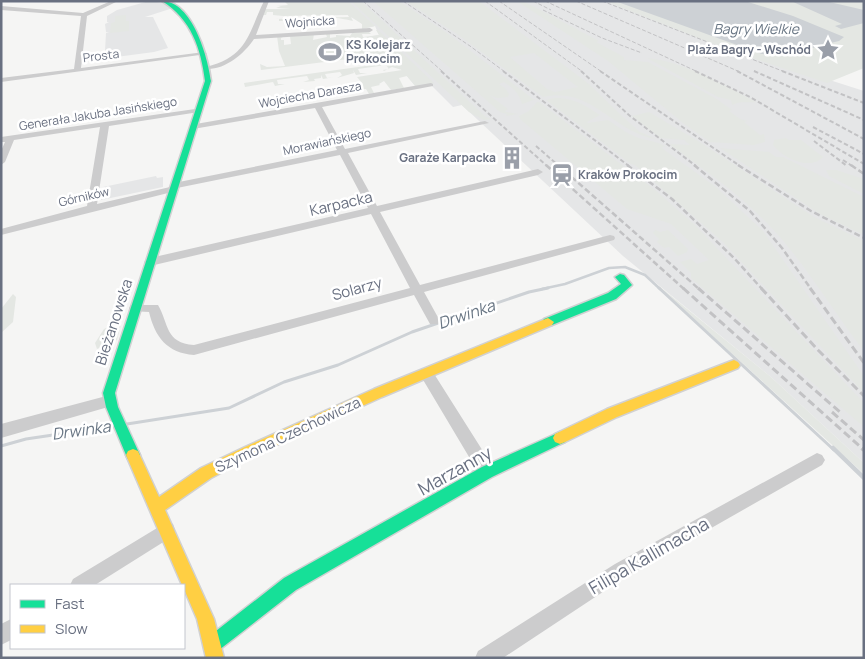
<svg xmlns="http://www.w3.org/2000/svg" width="865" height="659" viewBox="0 0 865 659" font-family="Manrope,sans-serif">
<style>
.built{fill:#e5e6e7}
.green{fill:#e4e7e3;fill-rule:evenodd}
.water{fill:#cdd1d5}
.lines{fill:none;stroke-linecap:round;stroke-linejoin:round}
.stream-far2{stroke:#cdd1d5;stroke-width:2.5}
.stream-far1{stroke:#cdd1d5;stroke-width:3}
.stream{stroke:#cdd1d5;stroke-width:4.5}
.fast-casing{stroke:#d1d1d2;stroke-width:3}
.slow-casing{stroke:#d1d1d2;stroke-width:3}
.street{fill:#cccccd;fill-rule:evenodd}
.fast{fill:#16e098;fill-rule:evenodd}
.slow{fill:#ffcf43;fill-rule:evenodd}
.rail-far4{stroke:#c2c2c4;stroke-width:1;stroke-dasharray:4 2;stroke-linecap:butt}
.rail-far3{stroke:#c2c2c4;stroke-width:2;stroke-dasharray:4.5 2.5;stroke-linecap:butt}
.rail-far2{stroke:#c2c2c4;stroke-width:2.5;stroke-dasharray:6 3;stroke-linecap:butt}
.rail-far1{stroke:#c2c2c4;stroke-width:3;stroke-dasharray:8 4;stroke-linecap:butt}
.rail{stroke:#c2c2c4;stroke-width:4.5;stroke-dasharray:11 5;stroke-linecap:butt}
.labels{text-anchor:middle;stroke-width:5;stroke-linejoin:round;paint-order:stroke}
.far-street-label{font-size:12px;fill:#697081;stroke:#fff}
.far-poi-label{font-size:12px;font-weight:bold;fill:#697081;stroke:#fff;text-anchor:start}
.far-water-label{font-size:14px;font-style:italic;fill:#697684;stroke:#fff}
.street-label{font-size:15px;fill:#697081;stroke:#fff}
.water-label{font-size:16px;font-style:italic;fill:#697684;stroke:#fff}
.near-street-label{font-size:18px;fill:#697081;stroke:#fff}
</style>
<rect width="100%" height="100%" fill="#f5f5f4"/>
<path class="built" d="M149,1L165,3L173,8L145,17H153L168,48L154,52L116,57L114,50L105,51L106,33L109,32H106L105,24L109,22H107V16L117,10Z
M325,1H605L795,69L864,91V463L771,377L623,256L462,105L453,107L430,84L416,87L373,36L379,35L375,26L362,29V24L356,18L350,17L341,9Z
M156,176L157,178L163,177V187L101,200L103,187Z"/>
<path class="green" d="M284,1H348L375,26L362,29V24L351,17L353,21C347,20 342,18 333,18L332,21H330L328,19L279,21V19H275L349,17L348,15L283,16L273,15V12H267L266,15H262L265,9H291L276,8L281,6H276L288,5Z
M351,1H361L486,117L491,119L484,120L469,112Z
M373,1H399L450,35L533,99H536L522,104C519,93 514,89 504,82L499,84L505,88L509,94L508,97L497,98L489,95L508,109L505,111L506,112L518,114L506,116L507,114L500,112Z
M405,1H479L589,84L622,116L640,132L656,139C612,132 592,86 543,97L457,34ZM534,53L575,85L578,87L555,92L547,89L510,57Z
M517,1H523L599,41L596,42L624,57V60L648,62L715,98L732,110L729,111L740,119L747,121L744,122L760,135L764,134L765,142L754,145L710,142L683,123L608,61Z
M605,1H864V68L827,83L731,51Z
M126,15V21H129V31L110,33L111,23L115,22V16Z
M376,30H378L434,83L416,87L407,76L399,78L404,88L391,90L384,81L379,84L380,85L371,87L374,93L369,94L366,89L352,90L349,86L362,83L357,77L402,70L392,67L384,71L383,70L389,69L386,65L358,69L360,73H367L356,75L353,70L354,73L337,78L342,75L340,72L325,74L327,78L334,77L323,79L321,75V78L314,79L315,81L303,82L309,80L307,76L277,80L278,84H285L275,86L273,82L245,87L244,83L394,62L388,54L261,70L260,64L267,67L285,66L279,51L277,36H285L281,38V40H284V45L291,44L290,36L314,34L313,40L327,37L326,34L330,33V38L336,37V35L350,36L352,33L368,31L371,34H362L363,37L379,35Z
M647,58C685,62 722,84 756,102C746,103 740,101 732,105L731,100L718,97Z
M555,98C574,98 585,105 600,115L587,122L588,123L608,120C617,126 626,133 636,137C645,141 659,141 666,147H662L663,149L716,187L763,231L864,376V393L723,242L635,165L631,164L546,100Z
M537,102H539L654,189L695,225L864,403V427L691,278V273L680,262L691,259L697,264L709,260L671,224L627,209L520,119L519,116L529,111Z
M649,112L698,141L814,217L864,241V351C831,309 804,261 767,223C737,192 703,169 669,144L690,145L684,140L660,138L632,116Z
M786,138L789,140H801L823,157C810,171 783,158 773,145L774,140Z
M720,148L769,152L776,157H783L864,197V235L820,214Z
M826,170H836L864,179V194L829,176Z
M655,230L660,232L668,230L688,249L687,252L678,256L669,247L664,248L657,242L659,239L653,233Z
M649,278L771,377L864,463V474Z
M13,294L16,297L13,322L1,333V309Z
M118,322L121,324L117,340L106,345L104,341L110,338L108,334L100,337L103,346L97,349L95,343L104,329Z"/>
<path class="water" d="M615,1H745L793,16L844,37L839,41C813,47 790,57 762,54Z
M791,1H825L864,10V23L841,29L835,26L842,24Z"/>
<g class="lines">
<path class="stream-far2" d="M542,289L565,284L609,268L625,267L645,275L660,289"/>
<path class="stream-far1" d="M659,288L834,450
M127,424L229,408L284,382L338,365L412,332L529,292L548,288
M1,446L26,439L114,426"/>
<path class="stream" d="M833,448L864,478"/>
<defs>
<path id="fast" d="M162,1C192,1 208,57 211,81L115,393L118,407L140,455L138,459L133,461L128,459L126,455L106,407L103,393L205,81C201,48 191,19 162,1Z
M620,274L624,275L632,285L616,299L552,325H544L542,322L544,319L608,293L621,284L615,277Z
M560,432L565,434L567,438L565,442L492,477L296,590L219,650L213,653L207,650L204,644L207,638L284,578L482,467Z"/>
<path id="slow" d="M548,318L554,322L552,325L382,397L255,455L211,478L165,510L214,619L224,658H206L197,619L184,589V585H182L126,455L128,451L133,449L138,451L159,497L201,468L245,447L374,389Z
M734,360L738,362L740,365L738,368L617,417L565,442L560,444L555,442L553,438L555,434L607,409Z"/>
</defs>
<use href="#fast" class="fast-casing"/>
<use href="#slow" class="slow-casing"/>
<path class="street" d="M111,1H118L87,16L81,68L204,52L207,54L1,82V78L74,69L81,16L1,10V6L83,13Z
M264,1H269L256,35L370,28L373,30L370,32L254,39C244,54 225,70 206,69V67C248,56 248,34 264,1Z
M431,83L433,84V86L322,107L345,149L485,121L489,123L348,153L377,206L538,169L543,172L538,175L380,212L420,285L610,235L614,236L615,238L614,240L424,292L440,321L438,324H430L414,295L194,355C167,353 155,337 149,312L131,311L129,308L131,305H158C169,324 165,343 194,345L410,288L371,214L150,266L144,262L150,258L368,208L340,155L177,188L176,191L1,235V229L87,206L100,127L14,140L5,162L1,165V151L5,142H1V137L202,108V112H199L109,126L97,204L170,187L171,184L174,183L337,150L315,108L193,129L189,127L190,125Z
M426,368L431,369L493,467L495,472L493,477L487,479L481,477L419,373L421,369Z
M110,395L115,397L117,401L115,405L1,438V424Z
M817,453L822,455L825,460L822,465L627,576L503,658H475L478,651L615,564Z
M167,522L173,524L175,530L173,536L95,585H70L73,579Z
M11,619V640L1,645V624Z"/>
<use href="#fast" class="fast"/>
<use href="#slow" class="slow"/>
<path class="rail-far4" d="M363,1L443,72
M403,1L470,46L505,72
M485,1L583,72
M499,1L602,72
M533,1L551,10
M545,1L698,72
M576,1L740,72
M602,1L785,72
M543,10L602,38L642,53
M754,71L757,72"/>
<path class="rail-far3" d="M441,71L547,166
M503,71L629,166
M581,71L630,116L696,166
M600,71L740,166
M695,71L750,97L864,164
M737,71L864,139
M754,71L864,120
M782,71L864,103
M813,127L864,154
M814,141L847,166
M536,146L559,166
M843,160L852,166"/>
<path class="rail-far2" d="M546,165L684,289
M558,165L699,289
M627,165L672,199L734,258L762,289
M694,165L750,211L782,248L811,289
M738,165L811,211L864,238
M851,165L864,174"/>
<path class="rail-far1" d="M683,288L864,450
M698,288L841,413
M761,288L818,350L864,396
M810,288L864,363
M832,412L864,440"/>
<path class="rail" d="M862,448L864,450"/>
</g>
<defs>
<symbol id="sight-bare" viewBox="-9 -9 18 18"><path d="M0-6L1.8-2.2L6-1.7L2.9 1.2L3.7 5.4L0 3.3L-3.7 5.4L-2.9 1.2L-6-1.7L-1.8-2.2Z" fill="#9a9fa9" stroke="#fff" stroke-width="2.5" paint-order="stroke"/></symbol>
<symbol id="stadium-bare" viewBox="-9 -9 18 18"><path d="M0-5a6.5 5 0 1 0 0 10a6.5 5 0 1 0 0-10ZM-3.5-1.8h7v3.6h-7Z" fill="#9a9fa9" stroke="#fff" stroke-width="2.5" paint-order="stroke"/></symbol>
<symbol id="building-bare" viewBox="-9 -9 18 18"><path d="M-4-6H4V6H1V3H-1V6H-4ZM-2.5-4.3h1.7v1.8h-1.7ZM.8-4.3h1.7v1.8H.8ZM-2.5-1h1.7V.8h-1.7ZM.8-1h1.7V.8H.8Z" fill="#9a9fa9" stroke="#fff" stroke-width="2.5" paint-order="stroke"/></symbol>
<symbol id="station-bare" viewBox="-9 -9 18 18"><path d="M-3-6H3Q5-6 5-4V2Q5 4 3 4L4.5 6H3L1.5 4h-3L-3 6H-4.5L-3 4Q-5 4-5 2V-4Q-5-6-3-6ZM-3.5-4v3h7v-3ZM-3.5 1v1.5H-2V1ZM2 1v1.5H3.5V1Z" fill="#9a9fa9" stroke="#fff" stroke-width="2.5" paint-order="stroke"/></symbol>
</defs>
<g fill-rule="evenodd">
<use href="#sight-bare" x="812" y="34" width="32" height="32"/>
<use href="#stadium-bare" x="314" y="36" width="32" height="32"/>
<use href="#building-bare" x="496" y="142" width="32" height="32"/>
<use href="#station-bare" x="546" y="159" width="32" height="32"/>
</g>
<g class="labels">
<g class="far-street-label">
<text transform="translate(310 22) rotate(-4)" y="4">Wojnicka</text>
<text transform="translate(101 56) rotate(-7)" y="4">Prosta</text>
<text transform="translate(310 95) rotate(-10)" y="4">Wojciecha Darasza</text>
<text transform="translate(98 114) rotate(-9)" y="4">Generała Jakuba Jasińskiego</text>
<text transform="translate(327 142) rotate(-12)" y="4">Morawiańskiego</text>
<text transform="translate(84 197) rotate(-13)" y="4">Górników</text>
</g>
<g class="far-poi-label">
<text x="346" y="49">KS Kolejarz<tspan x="346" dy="14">Prokocim</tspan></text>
<text x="811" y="54" text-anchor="end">Plaża Bagry - Wschód</text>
<text x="496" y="162" text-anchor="end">Garaże Karpacka</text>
<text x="578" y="179">Kraków Prokocim</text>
</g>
<g class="far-water-label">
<text x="756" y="34">Bagry Wielkie</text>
</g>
<g class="street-label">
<text transform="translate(341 204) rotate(-13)" y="5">Karpacka</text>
<text transform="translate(357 289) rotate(-15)" y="5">Solarzy</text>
<text transform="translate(114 322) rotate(-72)" y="5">Bieżanowska</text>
<text transform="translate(288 435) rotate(-25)" y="5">Szymona Czechowicza</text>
</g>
<g class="water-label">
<text transform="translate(466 314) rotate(-19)" y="6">Drwinka</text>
<text transform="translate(81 430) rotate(-8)" y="6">Drwinka</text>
</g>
<g class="near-street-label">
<text transform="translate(455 471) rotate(-29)" y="6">Marzanny</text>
<text transform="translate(649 556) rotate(-30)" y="6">Filipa Kallimacha</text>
</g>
</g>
<rect width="865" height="659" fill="none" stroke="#697081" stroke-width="5"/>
<rect x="10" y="584" width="175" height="65" fill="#ffffff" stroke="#c3c6cd"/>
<rect x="20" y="600" width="25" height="8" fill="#16e098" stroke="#c3c6cd"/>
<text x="55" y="609" font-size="15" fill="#697081">Fast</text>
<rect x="20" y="625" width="25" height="8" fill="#ffcf43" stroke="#c3c6cd"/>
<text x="55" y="634" font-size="15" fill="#697081">Slow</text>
</svg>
